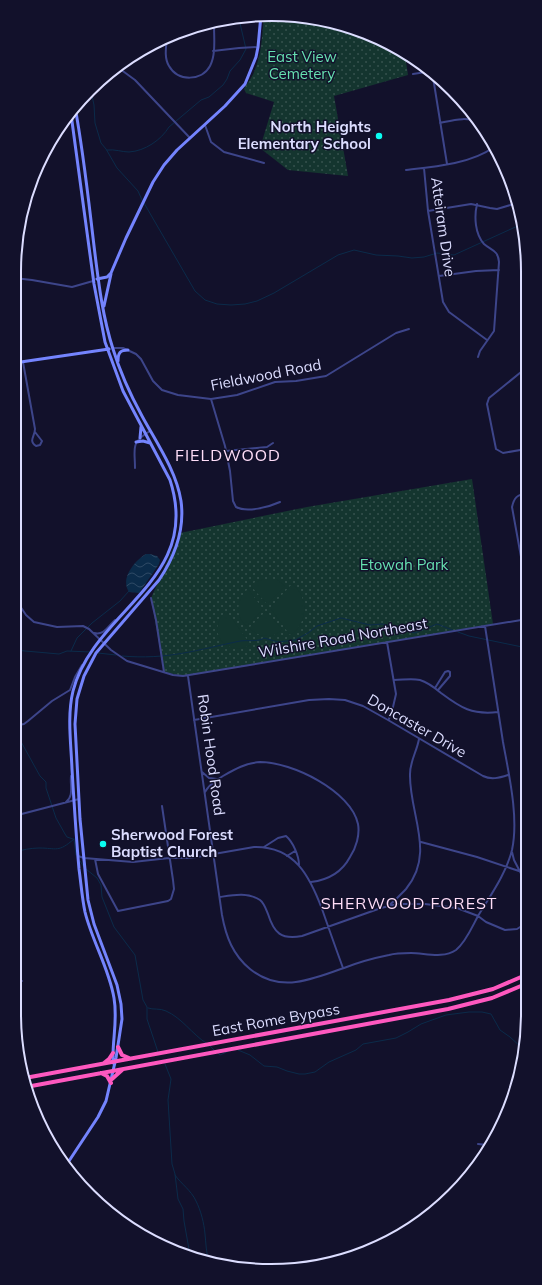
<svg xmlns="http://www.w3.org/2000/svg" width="542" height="1285" viewBox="0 0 542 1285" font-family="Mulish,sans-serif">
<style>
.park{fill:url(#park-dots)}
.pitch{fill:#14352f}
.water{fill:url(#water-waves)}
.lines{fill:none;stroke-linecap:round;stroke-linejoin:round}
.stream{stroke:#0b2b4a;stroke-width:1}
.street{stroke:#3d458a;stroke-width:2}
.secondary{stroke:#7484fe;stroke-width:3}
.highway{stroke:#fe58bf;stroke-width:4}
.poi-dot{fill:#0afdf2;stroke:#12112b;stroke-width:1.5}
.labels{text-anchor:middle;stroke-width:3;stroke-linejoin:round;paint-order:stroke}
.park-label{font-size:15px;fill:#66e0b0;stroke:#12112b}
.poi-label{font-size:15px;font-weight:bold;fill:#dcddff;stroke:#12112b;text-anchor:end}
.street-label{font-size:15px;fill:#dcddff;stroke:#12112b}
.neighbourhood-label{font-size:16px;letter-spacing:1px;fill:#ffdef8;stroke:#12112b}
.rim{fill:none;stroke:#dcddff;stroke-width:2}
</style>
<defs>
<pattern id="park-dots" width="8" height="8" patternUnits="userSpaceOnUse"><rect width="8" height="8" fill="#14352f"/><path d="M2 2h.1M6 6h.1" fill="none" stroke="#36524e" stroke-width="1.8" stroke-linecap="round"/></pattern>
<pattern id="water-waves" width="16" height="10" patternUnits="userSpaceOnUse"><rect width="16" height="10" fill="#0b2b4a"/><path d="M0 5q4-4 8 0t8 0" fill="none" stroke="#2e4965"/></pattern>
</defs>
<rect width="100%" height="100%" fill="#12112b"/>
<path class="park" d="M264,16L354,28L405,55L408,75L334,96L348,176L288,170L260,148L274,102L246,93L244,89C247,83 252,78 254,72C262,54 262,35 264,16Z
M472,479L493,624L183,676L164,672L151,598L180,533L307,507Z"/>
<path class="pitch" d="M265,579H276L285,586L268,603H266L251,586L255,582Z
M292,584C306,594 308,615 298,628C296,631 293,633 290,635L271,609V607Z
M248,589L263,609L247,626C234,617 237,598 248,589Z
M266,611L282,629C273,640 258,637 249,628Z
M225,612H227L251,645C226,657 206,633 225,612Z"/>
<path class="water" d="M146,554H150L157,556L160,560L159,564L139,593L129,592C120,579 134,561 146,554Z
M289,1011H291L297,1013L299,1017L296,1019H292L289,1015Z"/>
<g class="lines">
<path class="stream" d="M91,91L94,105L95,123L101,143L106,149L117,168L138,191L142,200
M107,150C115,149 122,152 129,152C145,151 161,140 169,127L201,100L209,97L223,85L227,79L230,71L240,60L246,49L239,19
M144,203L195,291L205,300L217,304L231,305L245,304L257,301L274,293L338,255L354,250L376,255L398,256L412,258L424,257L437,253L454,255L522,224
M458,632L469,636L527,648
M14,650L59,654L67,651L91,652
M71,651L77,638L92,623L120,601L129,591
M98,653L116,655
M122,656C167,660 197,650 240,641C248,640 259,642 264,638L278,642L295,640L308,633L317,626L341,618L370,625L382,624L405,631L415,633L437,624L455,631
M14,729L40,776L46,782V788L56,818L65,834L67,837L73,839
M74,839L76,855
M14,852C22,850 31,848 39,848C57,848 58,853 74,839
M80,861L84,867
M86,869L97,878L101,885L102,897L114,927L135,955L143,1000L147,1007V1019L158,1052
M148,1008C153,1010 160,1008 166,1011C182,1018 192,1034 206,1043
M210,1046L215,1051
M238,1050L250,1055L264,1066L277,1067L287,1071L299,1074H305L315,1072L329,1062L356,1050L363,1044L396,1038L408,1032L421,1024L446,1015L469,1012H482L491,1014L500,1030L510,1037L522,1048
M218,1053L220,1055L229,1051
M165,1064L171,1079L168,1100L172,1164L175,1174L178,1199L183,1209L184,1221L190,1255
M175,1175C181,1184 191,1190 196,1201C201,1211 204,1223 205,1234C206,1243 206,1253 209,1262"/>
<path class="street" d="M167,38C166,47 164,58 169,66C178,82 202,81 210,66C216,55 214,38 214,25
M213,51L239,48L258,47
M120,69L135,80L190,138
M432,71L447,164
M413,74L432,71
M440,123C454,120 467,116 480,123
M205,125L211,142L224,152L264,163
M491,149L507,177L514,204
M424,168L428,211L443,302L449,312L487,340
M406,170C433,167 471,164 494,147
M477,204C474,217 475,234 484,244C492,251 498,250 499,262L494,331L480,351L478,357
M428,211L471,204L490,208L497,209L517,203
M439,276L476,271L499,270
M14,278L32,280L72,287L93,281
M113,348H123L136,354L141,359L153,381L162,390L178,395L211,399L237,395L275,382L296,381L326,376L396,333L409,329
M23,362L35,429C35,436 28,441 36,446L40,445L42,441L35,432
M526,368L489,398L487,404L496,449L503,453L526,449
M211,399L225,446L230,471L233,501L236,507C247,513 269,507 280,502
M226,451L267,447L273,443
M135,468C135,448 130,443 150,431
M527,494C517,494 514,498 512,507L527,590
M14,597L26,615L34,622L57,627L83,626L89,629L111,650L127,661L173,675L183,676L527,619
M151,598L156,620L164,672
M94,633C104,636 108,626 115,620
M387,642L396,694L393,707L389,719
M188,676L222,915C226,937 233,955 250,969C281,994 312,979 344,968C359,962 374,958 389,955C396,953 403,953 411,953C425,953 443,959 456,950C466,942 472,927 478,916C490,896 506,874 512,850C519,818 509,775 503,742C497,704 491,665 485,626
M394,680C403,680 411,678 420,680C427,682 435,688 441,693C461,708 472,715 498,712
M435,688L445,672L448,671L450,672V676L438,690
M194,720L309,700L329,699L345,700L363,706L388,720L483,776C491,780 499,778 508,775
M14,726L24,724L28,721L52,701L70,690L75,677L82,665
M202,772L209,778L217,779
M205,792C209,784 216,781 223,776C235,769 246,763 260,762C292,762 351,791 358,824C360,835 356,848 350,857C342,872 328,880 311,882
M66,802C74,796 70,786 71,776
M14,816L79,799
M421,842L477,857L519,871
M264,847L278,838L286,836C293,842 299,856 299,865
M512,852L514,860L528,887
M78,856L84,858L133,862L169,858H191L254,847C295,846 310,877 322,909C329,929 336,949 343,968
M287,856L295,851
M95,859L98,874L118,911L168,901L171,899L174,889L173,880L162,806
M220,897C233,895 248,892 260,900C264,903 266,909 268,914C274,933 281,940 302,936L381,908L397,904H425L457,908L478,916L486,922L505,930L517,929L528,922
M388,906C395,901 400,895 406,889C436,853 409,814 410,774C410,761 417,751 419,739
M14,981H22
M478,1144L487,1145"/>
<path class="secondary" d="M71,114L94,284L105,342L123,391L170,480C203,581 94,609 73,691C67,716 71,743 72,769C74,802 76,835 79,869C81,883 82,898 85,912C92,941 109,968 114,998C118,1021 112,1040 113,1063
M97,279L107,277L111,273L126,238L153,182L164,165L177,150L225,106L245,84L256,57L258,47L261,15
M104,306L111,274
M118,361C118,353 120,350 128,350
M14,363L109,349
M140,438L141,427
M136,442L143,441L150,443
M67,1164L98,1117L106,1101L116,1058L122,1019L121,1004L117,985L94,924L88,900L80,819L75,724L77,699L84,676L96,653L159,580C175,556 185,530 181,501C176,470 156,442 142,416C130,394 120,372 113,349C103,318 99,286 95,254C89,205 84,155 75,107"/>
<path class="highway" d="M118,1047L122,1055L129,1058
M104,1063L109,1059L113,1053
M101,1073L107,1076L111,1083
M25,1078L449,1000L493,989L528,974
M112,1079L122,1070
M26,1087L448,1009L492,998L528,983"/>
</g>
<g class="poi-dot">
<circle cx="379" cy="136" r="4"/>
<circle cx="103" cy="844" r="4"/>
</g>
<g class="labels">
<g class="park-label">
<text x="302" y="62">East View<tspan x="302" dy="17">Cemetery</tspan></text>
<text x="404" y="570">Etowah Park</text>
</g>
<g class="poi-label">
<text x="371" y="132">North Heights<tspan x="371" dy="17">Elementary School</tspan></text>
<text x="111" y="840" text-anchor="start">Sherwood Forest<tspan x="111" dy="17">Baptist Church</tspan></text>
</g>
<g class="street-label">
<text transform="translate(443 227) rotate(82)" y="5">Atteiram Drive</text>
<text transform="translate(266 375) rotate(-11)" y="5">Fieldwood Road</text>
<text transform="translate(343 638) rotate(-10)" y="5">Wilshire Road Northeast</text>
<text transform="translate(417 726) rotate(30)" y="5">Doncaster Drive</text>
<text transform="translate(211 755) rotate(82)" y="5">Robin Hood Road</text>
<text transform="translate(276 1020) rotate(-10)" y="5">East Rome Bypass</text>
</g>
<g class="neighbourhood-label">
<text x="228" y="461">FIELDWOOD</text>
<text x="409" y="909">SHERWOOD FOREST</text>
</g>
</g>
<path d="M0 0H542V1285H0ZM271 21H271A250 250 0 0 1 521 271V1014A250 250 0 0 1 271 1264H271A250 250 0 0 1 21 1014V271A250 250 0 0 1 271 21Z" fill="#12112b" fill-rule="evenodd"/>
<path class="rim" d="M271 21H271A250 250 0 0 1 521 271V1014A250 250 0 0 1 271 1264H271A250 250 0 0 1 21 1014V271A250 250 0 0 1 271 21Z"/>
</svg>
